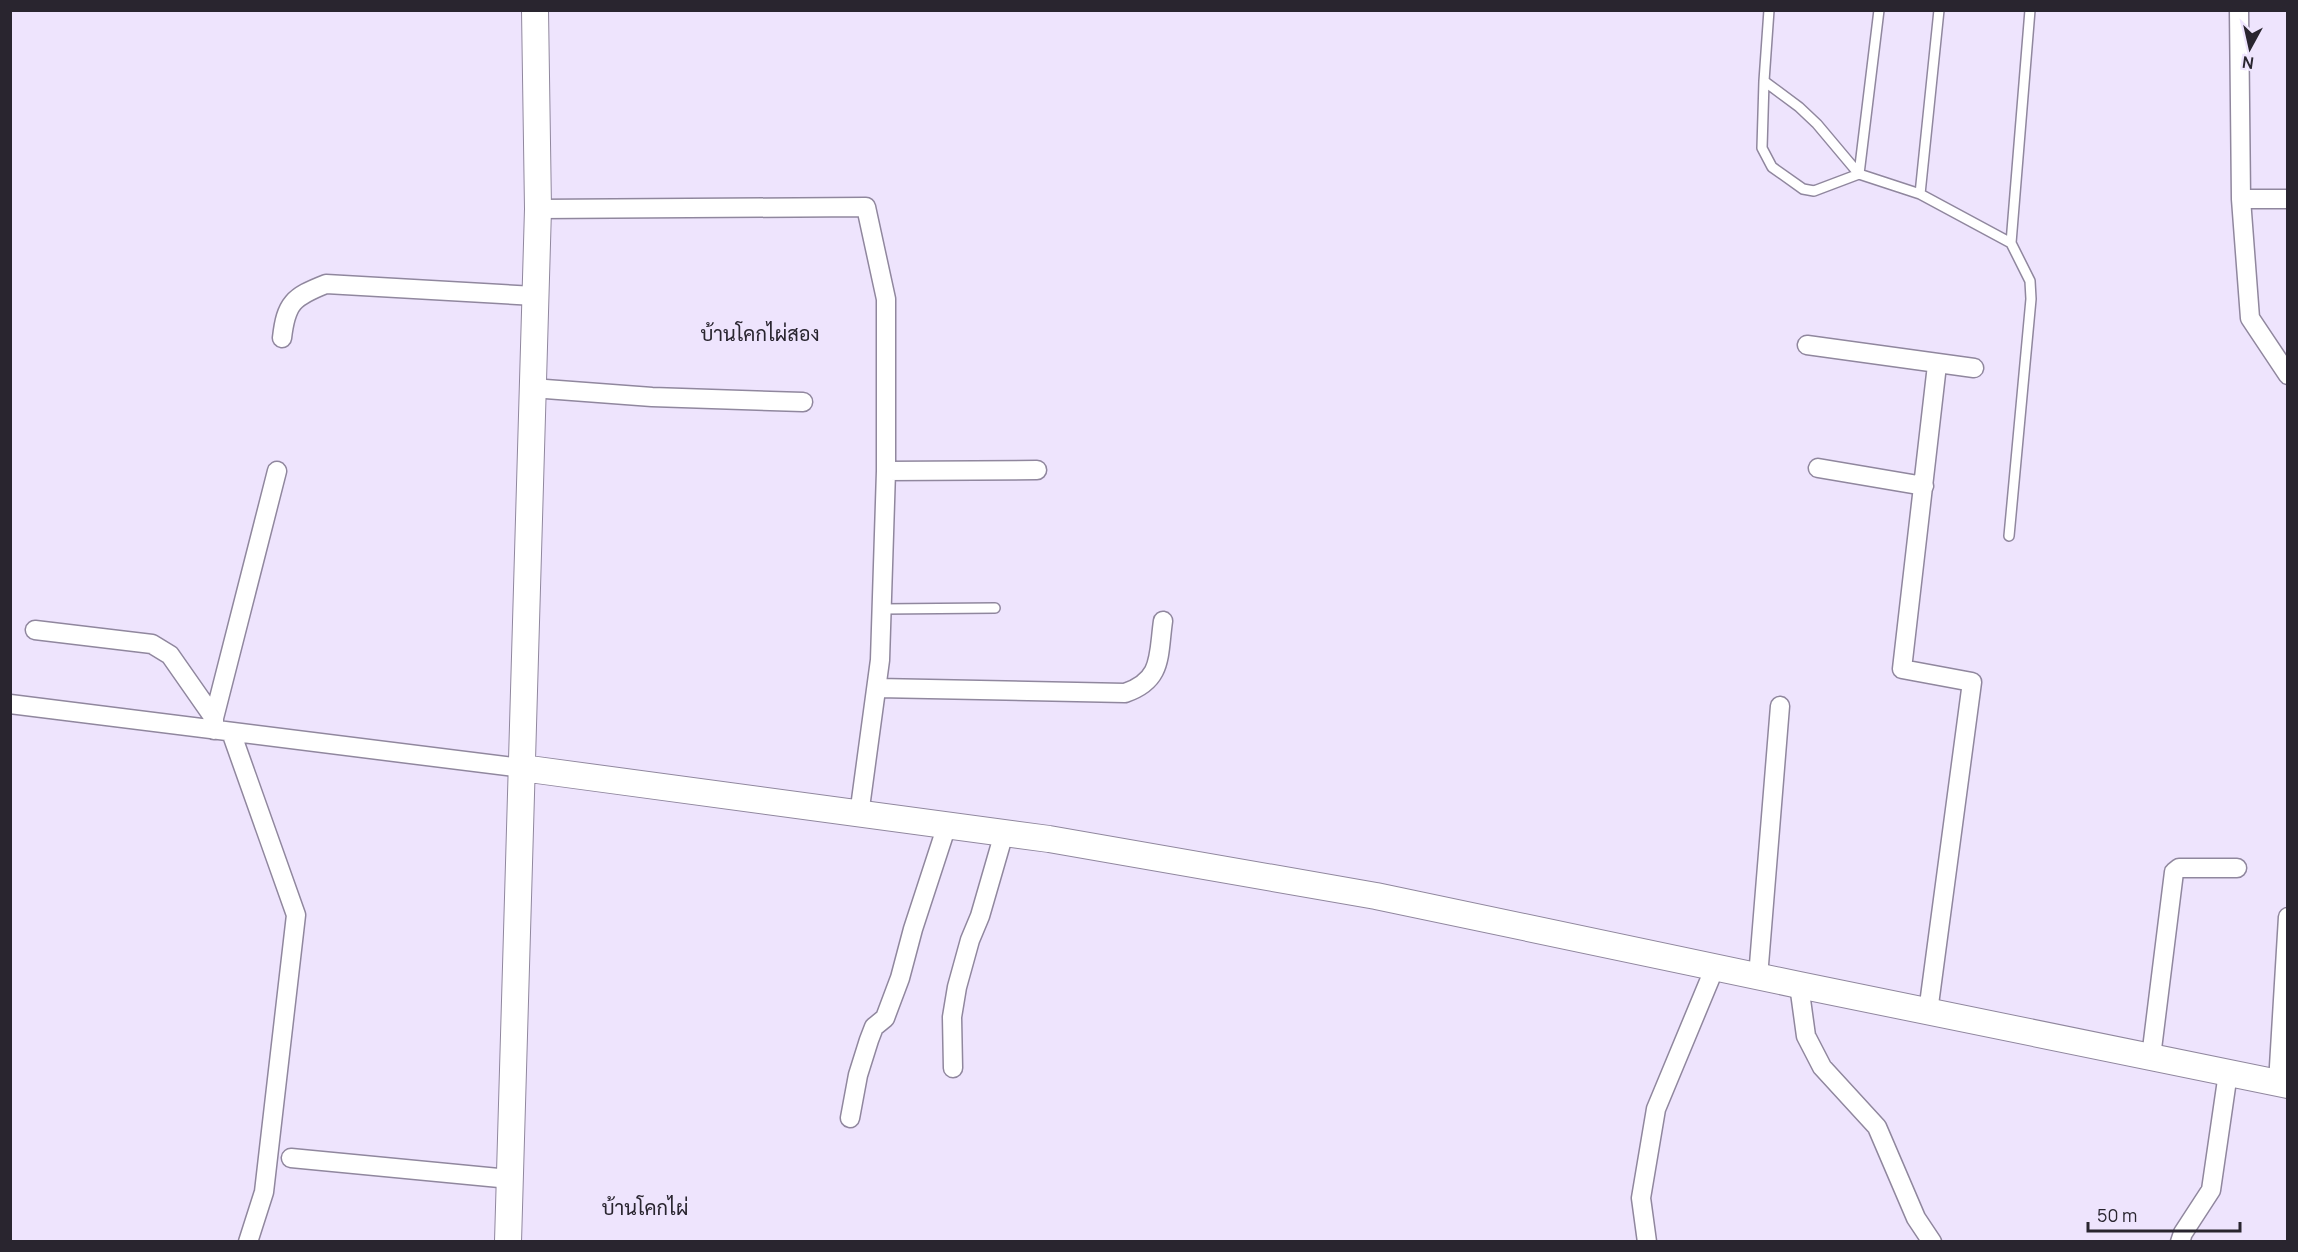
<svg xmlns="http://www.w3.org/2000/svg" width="2298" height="1252" viewBox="0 0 2298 1252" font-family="Manrope,Sarabun,sans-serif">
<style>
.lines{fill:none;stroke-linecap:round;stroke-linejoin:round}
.lane-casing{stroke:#90879e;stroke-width:12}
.street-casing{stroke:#90879e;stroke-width:21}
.secondary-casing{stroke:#90879e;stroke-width:28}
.lane{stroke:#fff;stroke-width:9}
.street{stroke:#fff;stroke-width:18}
.secondary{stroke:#fff;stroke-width:26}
.labels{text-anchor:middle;stroke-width:5;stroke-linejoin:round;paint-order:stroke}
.quarter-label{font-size:20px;fill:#29252f;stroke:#eee4fd}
</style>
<rect width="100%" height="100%" fill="#eee4fd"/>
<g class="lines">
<defs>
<path id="lane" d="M1769,10L1764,81L1799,107L1817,124L1859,174L1920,194L2011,243
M1764,81L1762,148L1772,167L1803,189L1814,191L1859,174L1879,10
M1920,194L1939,10
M2009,536L2031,299L2030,281L2011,243L2030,10
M883,609L995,608"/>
<path id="street" d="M2239,10L2241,199L2250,318L2288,375
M2241,199H2288
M538,209L866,207L886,299V471L880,660L859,815
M282,338C286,303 293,297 326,284L535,296
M1807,345L1974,368
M532,388L652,397L803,402
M1818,468L1924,486
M886,471L1037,470
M35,630L152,644L170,655L214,718
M878,688L1125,693C1163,680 1158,656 1163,621
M10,704L522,768
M214,730V718L277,471
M231,732L296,915L264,1192L248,1242
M1758,977L1780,706
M1799,985L1806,1036L1822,1067L1877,1127L1916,1218L1932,1242
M1928,1012L1972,682L1902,669L1937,365
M2151,1057L2174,872L2179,868H2237
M953,1068L952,1017L957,987L970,940L980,916L1004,833
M2278,1083L2288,917
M850,1118L858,1075L869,1040L874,1027L885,1018L900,978L913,929L947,825
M291,1158L510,1179
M1647,1242L1641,1198L1656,1109L1715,967
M2180,1242L2183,1233L2211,1190L2228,1073"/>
<path id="secondary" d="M522,768L1049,839L1376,896L1799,985L2288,1085
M508,1242L538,209L535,10"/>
</defs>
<use href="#lane" class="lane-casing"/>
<use href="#street" class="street-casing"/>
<use href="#secondary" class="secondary-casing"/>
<use href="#lane" class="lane"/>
<use href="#street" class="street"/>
<use href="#secondary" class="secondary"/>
</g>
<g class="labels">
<g class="quarter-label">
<text x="760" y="341">บ้านโคกไผ่สอง</text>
<text x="645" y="1215">บ้านโคกไผ่</text>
</g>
</g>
<rect width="2298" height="1252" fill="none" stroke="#29252f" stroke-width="24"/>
<g transform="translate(2250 48) rotate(188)" stroke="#eee4fd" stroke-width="4.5" paint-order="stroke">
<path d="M0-4.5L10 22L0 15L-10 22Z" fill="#29252f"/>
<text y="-9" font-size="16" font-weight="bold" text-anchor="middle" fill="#29252f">N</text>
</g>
<path d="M2088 1222v9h152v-9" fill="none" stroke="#29252f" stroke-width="3"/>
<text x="2097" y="1222" font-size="18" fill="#29252f" stroke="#eee4fd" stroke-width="4.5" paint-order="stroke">50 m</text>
</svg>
